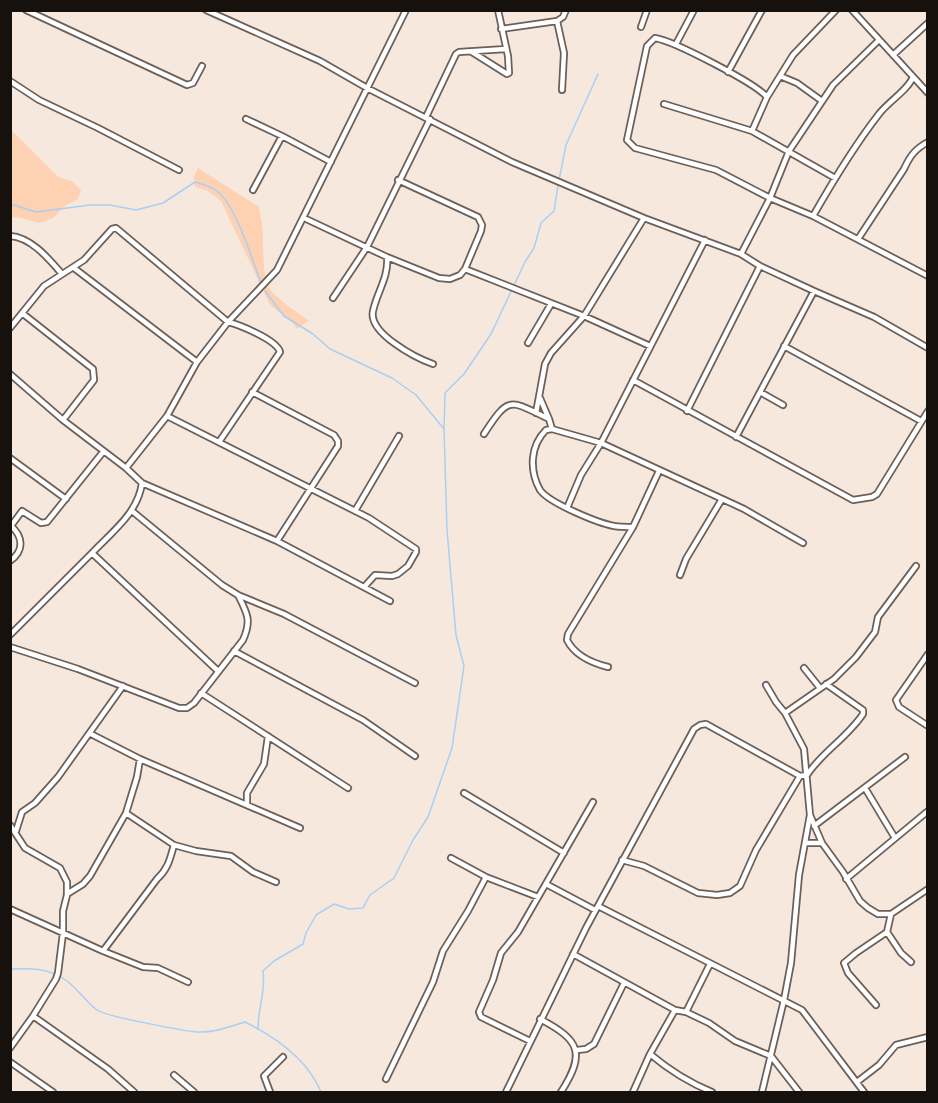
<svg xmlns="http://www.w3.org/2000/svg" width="938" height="1103" viewBox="0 0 938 1103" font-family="'Alegreya Sans',sans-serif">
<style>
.green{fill:#fed1b3}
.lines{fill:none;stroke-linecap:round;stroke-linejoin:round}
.stream{stroke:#a8cff4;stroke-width:1.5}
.street-casing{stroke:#6c5f57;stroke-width:8}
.street{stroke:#fff;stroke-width:4.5}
</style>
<rect width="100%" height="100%" fill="#f7e8de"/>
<path class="green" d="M10,129L58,177L72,181L81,190L78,199L66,205L53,218L39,223L22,218L11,217Z
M198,168L259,207C260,216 263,225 263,234C263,245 263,282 269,288C279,301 296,311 309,321L297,329C291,318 277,313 269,303L221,201L208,191L195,187L194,176Z"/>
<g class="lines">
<path class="stream" d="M559,180L566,145L598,74
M10,205H14L36,212L90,205H110L136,210L163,203L195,182C203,184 210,186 217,191C236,206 252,259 261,283
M265,291L284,316L313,334L330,349L392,378L416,395L444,429
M10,969C31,968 50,968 67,981C78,989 86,1002 97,1010C107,1017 181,1030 196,1032C213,1033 229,1027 245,1022C275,1037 308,1060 321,1092
M258,1028C258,1008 266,991 263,971L274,961L303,944L306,933L316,915L334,904L349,909L363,908L370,895L394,878L413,840L428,817L452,748L464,666L456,635L447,530L444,429L445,393L464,374L491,334L525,262L534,248L541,223L554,211L558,185"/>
<defs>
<path id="street" d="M26,10L187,85L193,83L202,66
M206,10L320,61L367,88L512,162L644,218L741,254L760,266L814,291L874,317L928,348
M852,10L928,93
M557,21L564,53L562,90
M641,27L647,10
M501,29L557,21L563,17L566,10
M676,44L694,10
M472,52L507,74L509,73L508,56L498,10
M893,55L928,23
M728,72L762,10
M780,76L797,83L822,101
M10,81L39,100L98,128L179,170
M767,97C755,83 674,41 655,38L647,46L627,140L635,148L716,170L770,198L813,216L928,276
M664,104L752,131L835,178
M426,117L456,54L459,52L506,49
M246,119L282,136L331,162
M752,131L767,97L793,55L836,10
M253,190L282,136
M813,216C833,181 854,146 879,114C888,102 908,90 913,77
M304,218L387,257L439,278L450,279L460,275L465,269L481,231L482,225L478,217L398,180
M10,236C31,237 49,259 62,274
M858,239L904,169C910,156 915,149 928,142
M741,254L770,198L789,151L833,85L879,40
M387,257C389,277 377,292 373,311C368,333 416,358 433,364
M74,268L197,362
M465,269L584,316L650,346
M333,298L367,247L430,119
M22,313L93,369L94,380L63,420
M10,328L44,286L84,260L112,229L116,228L228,322L277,270L406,10
M528,343L551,304
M784,346L921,421
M10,374L63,420L126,468L142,483L277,541L390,601
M633,380L853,500L872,497L877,494L928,411
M252,392L334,435L338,441V446L277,541
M760,392L783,405
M540,398L549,419
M687,411L760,266
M536,413L545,364L551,353L584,316L644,218
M167,416L369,518L416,549V552L408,566L398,574L392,576L375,575L365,586
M552,429L546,430C538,438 534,447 533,458C532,469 535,481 540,490C549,503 598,523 614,526C620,527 627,527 633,527
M484,434C509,395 510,400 549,419L552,429L601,443L744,509L803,543
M736,437L814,291
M10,458L66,499
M126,468L167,416L197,362L228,322C240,325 277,340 280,352L219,442
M142,483C138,513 112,532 92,553L218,671
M567,508L581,475L601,443L705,240
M132,511L222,585L238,595L284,614L415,683
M355,511L399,436
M10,525C24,537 24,551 10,561
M11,526L22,511L41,523L47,522L103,452
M680,575L686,559L722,499
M10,635L92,553
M10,647L78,669L179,708H187L194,703L243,640C252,620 247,613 238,595
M234,651L363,720L415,756
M928,654L896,700L899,707L928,726
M608,667C592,663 575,656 567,640L568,634L633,527L659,471
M804,668L820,688
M201,693L348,788
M785,713L834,679L856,657L875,632L878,617L916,566
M91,734L140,759L300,828
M865,788L895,838
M464,793L564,853
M247,805V793L264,764L268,736
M810,815L822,843L843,872L860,901L868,908L878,914H891L928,889
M10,825L25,848L60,868L67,882V895L63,911V933L58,973L56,979L33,1016
M814,826L905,757
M16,831L22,812L35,803L58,777L123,686
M805,843H822
M174,845L196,851L231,856L253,872L276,882
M451,858L486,877L538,897
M622,860L644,866L698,893L717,895L730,893L740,886L756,850L800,776
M846,879L928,811
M546,884L595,910
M67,894L83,884L90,876L126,813
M598,906L802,1010L864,1092
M10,909L103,951L143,967L158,968L188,982
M891,914L887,932L901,953L911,962
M103,951L157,879C168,869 170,859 174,845L126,813L137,777L140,759
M573,954L675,1010L686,1012L710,964
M876,1005L848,973L844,963L856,953L887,932
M686,1012L709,1023L735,1041L771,1056L799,1092
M540,1019C580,1040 586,1053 561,1092
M530,1041L481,1017L479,1012L493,980L501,953L518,932L593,802
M10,1048L33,1016L108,1069L134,1092
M577,1050L586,1049L594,1044L624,983
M650,1054C669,1070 690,1083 712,1092
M10,1062L53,1092
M174,1075L194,1092
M386,1079L433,982L443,951L468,911L486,877
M857,1082L879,1065L896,1045L928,1037
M270,1092L264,1076L283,1057
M506,1092L586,928L694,729L700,725L706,724L800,776L807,775C822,752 847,738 863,714V710L826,684
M633,1092L650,1054L675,1010
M762,1092L784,1000L791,963L799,875L810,815L804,749L785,713L776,702L766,685"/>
</defs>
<use href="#street" class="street-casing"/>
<use href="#street" class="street"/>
</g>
<rect width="938" height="1103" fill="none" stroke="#17110e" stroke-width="24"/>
</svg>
